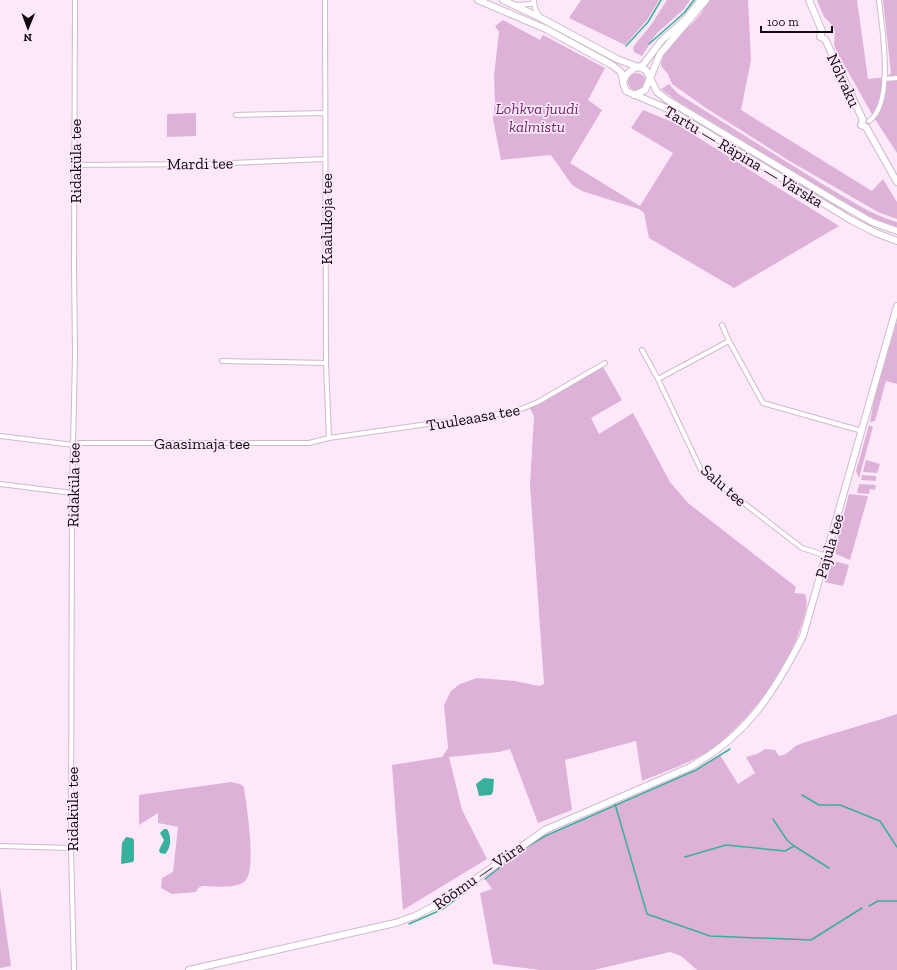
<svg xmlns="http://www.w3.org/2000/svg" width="897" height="970" viewBox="0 0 897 970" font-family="'Zilla Slab',serif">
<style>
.green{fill:#deb1d8}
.water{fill:#39b09b}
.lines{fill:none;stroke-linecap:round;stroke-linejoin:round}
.stream{stroke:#39b09b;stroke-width:1.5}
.street-casing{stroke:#cfbacc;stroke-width:6}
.secondary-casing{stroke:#cfbacc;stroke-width:8}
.street{stroke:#fff;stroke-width:4}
.secondary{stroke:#fff;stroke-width:6}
.labels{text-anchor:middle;stroke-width:3.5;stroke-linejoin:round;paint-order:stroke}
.street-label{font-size:16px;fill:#10090f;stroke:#fde8fa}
.park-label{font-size:16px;font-style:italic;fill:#70256b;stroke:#fde8fa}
</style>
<rect width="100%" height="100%" fill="#fde8fa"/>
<path class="green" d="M581,0H659L647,20L625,45L569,18Z
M667,0H690L684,9L656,34L642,56L634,52L633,47L651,25Z
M710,0H748L751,60L741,110L872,191L883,179L897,202V219L878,212L788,160L706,108L672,84L668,74L661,66C662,45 687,31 699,16C703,11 706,5 710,0Z
M817,0H857L868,79L887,77L891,73L883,0H897V153L873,116L837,52L834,45L835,32L833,26L824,17Z
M503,20L540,40L543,35L605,68L588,100L602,110L570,163L640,206L673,153L631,128L643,110L675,123L839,226L734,288L649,238L644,213L639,209L582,191L572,185L551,155L501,160L493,119L495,102L494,76L499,32L495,26Z
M628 82a9 9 0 1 1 18 0a9 9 0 1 1-18 0Z
M669,84L677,93C726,124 775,155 824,185C847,198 871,215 897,222V227L876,220L859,211L674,99L661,89Z
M196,113V136L167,137V114Z
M897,321V384L886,381L875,421L870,422L874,400Z
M602,365L622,400L591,418L599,434L633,413L670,482L688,503L796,587L794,593L805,594C809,604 805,614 802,624C788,666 761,705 728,735C723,740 718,746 712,749C691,763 666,771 642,781L636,741L565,760L572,810L538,823L510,749L499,752L449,757L462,810L487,859L403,910L392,765L442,757L448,748L444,705L451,691L460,684L477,678L515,681L539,686L544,684L530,485L534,416L529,407Z
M869,425L873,427L859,478L856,471Z
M866,460L880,464L877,473L863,472Z
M862,475L876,476V481L861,480Z
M859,484L876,485L875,490L870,489L869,494L857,493Z
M849,494L868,496L850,560L836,554L835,548Z
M832,562H838L849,565L843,586L825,582Z
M897,714V970H697L681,956L670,952L594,970H541L493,964L480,893L492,889L485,879L520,851L545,836L696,770L720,755L738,784L755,773L746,757L757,754L765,749L775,750L779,756C789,755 791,747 800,744C832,733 865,725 897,714Z
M231,782L240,784L244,787C246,804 258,872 244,882C234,889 214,886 202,886L198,888L196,892L172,894L161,888L162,878L173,872L178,827L158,823V813L139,825V795Z
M0,887L11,966L0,968Z"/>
<path class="water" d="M484,778L494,779L493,792L491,795L479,796L476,784Z
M164,829H167C172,836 171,849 165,854L160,853L159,850L164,840L160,833Z
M126,837L132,838L134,840V860L133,862L121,864L122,843Z"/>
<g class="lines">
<path class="stream" d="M649,44L684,13L694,0
M626,46L648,22L661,0
M802,795L819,805H840L880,821L897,847
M615,804L647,914L710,936L811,940L862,908
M773,819L787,840L793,845
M685,857L726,845L785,851L794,846L829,868
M485,879L520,851L545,836L696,770L730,749
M869,906L878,901H897
M409,924L443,909L475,885H477"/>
<defs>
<path id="street" d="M325,0L326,363L329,438
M534,0L535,8L539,16
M517,5L531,4L533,2
M884,79L897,78
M236,115L325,113
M869,121C895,103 882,28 879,0
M75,165L207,164L325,159
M729,341L763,403L862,431
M642,350L658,379L701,470L802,548L827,556
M222,361L326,363
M658,379L729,341L722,325
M0,436L74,445L79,443H309L329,438L514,412L538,402L605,363
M0,484L72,493
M0,846L71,848
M74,970L71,848L72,493L75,354L74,267L75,0"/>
<path id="secondary" d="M478,0L546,29L612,65L621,72L623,81
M503,0L539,17L617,59L646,70L657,92L666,99L839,203L872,222L897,231
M701,0L685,20L662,40L643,65L633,69L626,75L623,83L626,91L668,109L851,220L876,233L897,241
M809,0L822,31L820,37L825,39L863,120L861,125L866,127L897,182
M634,95L645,90L660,54L706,0
M189,970L395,923L415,916L446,900L545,830L688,768C746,737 774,693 803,636L897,306"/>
</defs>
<use href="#street" class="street-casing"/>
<use href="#secondary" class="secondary-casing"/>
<use href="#street" class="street"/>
<use href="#secondary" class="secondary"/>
</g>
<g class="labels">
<g class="street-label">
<text transform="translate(844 80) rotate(65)" y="6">Nõlvaku</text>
<text transform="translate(744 156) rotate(31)" y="6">Tartu — Räpina — Värska</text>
<text transform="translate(75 161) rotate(-90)" y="6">Ridaküla tee</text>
<text transform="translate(200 163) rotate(-1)" y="6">Mardi tee</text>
<text transform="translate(326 219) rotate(-90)" y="6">Kaalukoja tee</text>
<text transform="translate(473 417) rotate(-10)" y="6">Tuuleaasa tee</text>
<text x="202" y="449">Gaasimaja tee</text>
<text transform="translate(73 485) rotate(-89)" y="6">Ridaküla tee</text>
<text transform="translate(724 485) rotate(41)" y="6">Salu tee</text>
<text transform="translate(829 546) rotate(-74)" y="6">Pajula tee</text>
<text transform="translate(72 809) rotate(-90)" y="6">Ridaküla tee</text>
<text transform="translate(478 875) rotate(-35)" y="6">Rõõmu — Viira</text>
</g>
<g class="park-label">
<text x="537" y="114">Lohkva juudi<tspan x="537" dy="18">kalmistu</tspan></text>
</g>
</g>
<g transform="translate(28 28) rotate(181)" stroke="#fde8fa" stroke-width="3" paint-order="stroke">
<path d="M0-3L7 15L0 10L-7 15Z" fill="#10090f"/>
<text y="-6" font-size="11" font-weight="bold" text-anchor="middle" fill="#10090f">N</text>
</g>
<path d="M761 26v6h71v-6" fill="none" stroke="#10090f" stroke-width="2"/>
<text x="767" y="26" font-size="12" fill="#10090f" stroke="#fde8fa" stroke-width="3" paint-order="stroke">100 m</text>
</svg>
